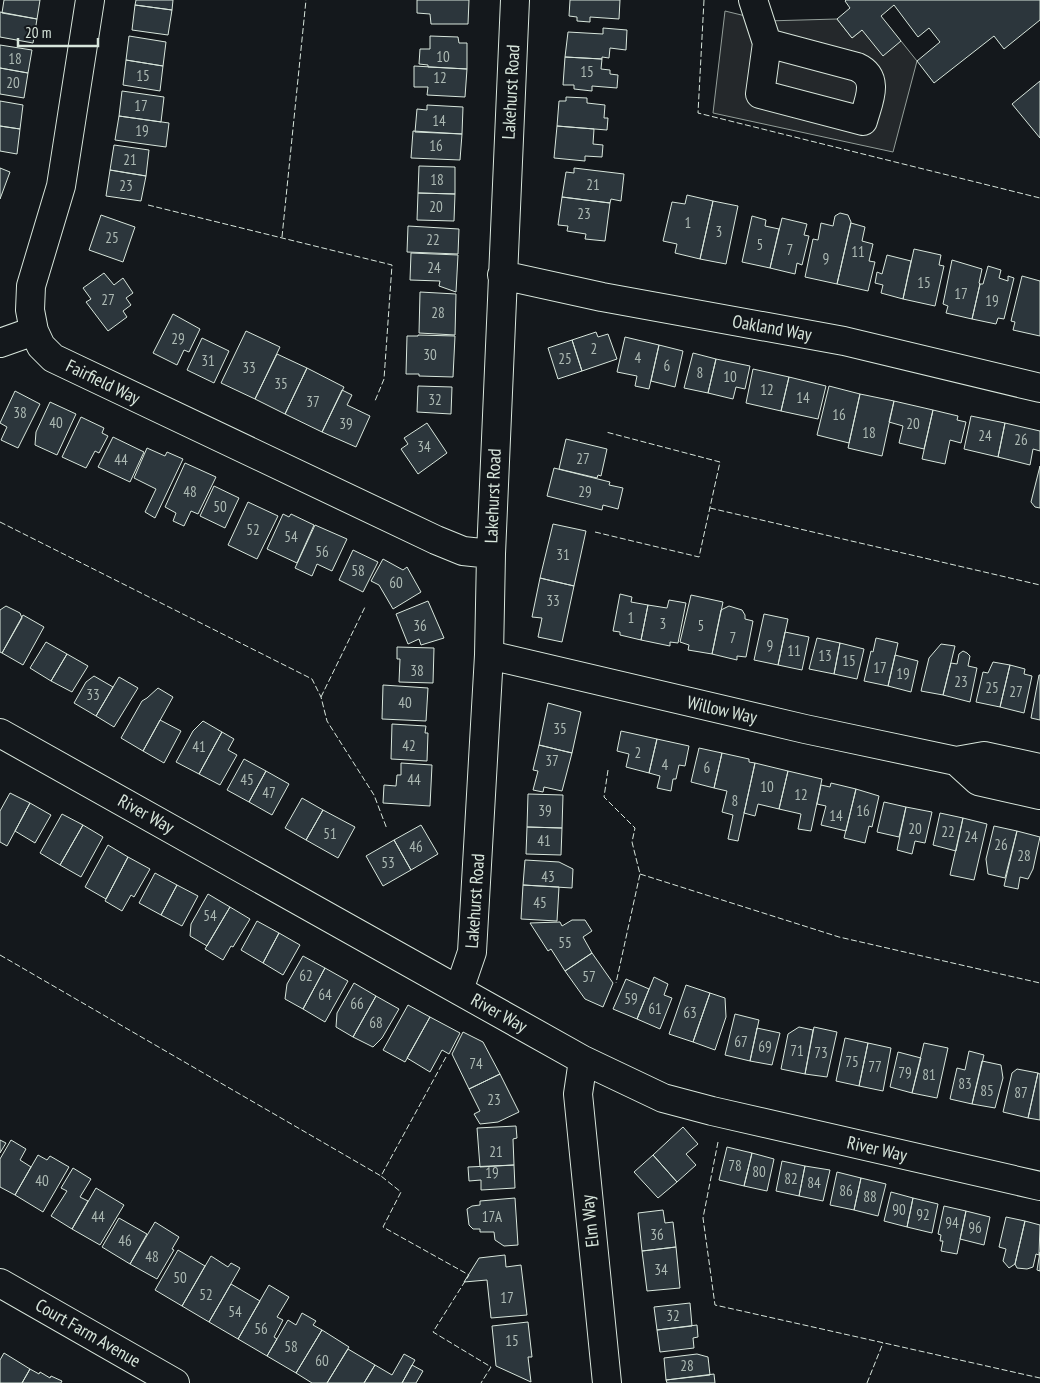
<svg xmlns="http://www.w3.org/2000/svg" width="1040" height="1383" viewBox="0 0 1040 1383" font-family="'PT Sans Narrow',sans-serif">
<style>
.parking{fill:#24282b;stroke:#939e99}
.building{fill:#2c363c;stroke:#d8e6dc}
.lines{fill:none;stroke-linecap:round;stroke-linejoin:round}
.minor-casing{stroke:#d8e6dc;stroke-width:30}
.minor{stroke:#14181c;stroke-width:28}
.fence{stroke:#d8e6dc;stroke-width:1;stroke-dasharray:6 2.5;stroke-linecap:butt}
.labels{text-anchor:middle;stroke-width:4;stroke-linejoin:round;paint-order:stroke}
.number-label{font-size:15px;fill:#adbab4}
.street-label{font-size:18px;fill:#d8e6dc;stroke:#14181c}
</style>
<rect width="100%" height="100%" fill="#14181c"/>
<path class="parking" d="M725,11L766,21L837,19L852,38L862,30L901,41L917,61L893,152L713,113Z"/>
<path class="building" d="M4,0H40L37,19L2,13Z
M136,0H173L172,10L135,5Z
M417,0H469L468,24H431L430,14L417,13Z
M570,0H620L619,19L590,17V22L577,21V17L569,16Z
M846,0H1040V20L1004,49L994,36L934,83L917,61L940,42L929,28L918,37L894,5L881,16L901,41L883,56L862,30L852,38L837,19L850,8L845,1Z
M135,5L172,10L168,35L132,30Z
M0,12L37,19L33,43L0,37Z
M603,28L627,30L626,50L610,48L609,58L602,57V59L565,57L568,32L603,34Z
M129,36L166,42L163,66L126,60Z
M430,36L458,37L459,43H467V69L428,67V65L419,64L420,49H430Z
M0,45L32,50L28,73L0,68Z
M565,57L602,59L601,69L610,70V74L618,75L617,88L592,86V91L574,89V85H563Z
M126,60L163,66L160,91L123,85Z
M414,66L467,69L465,97L427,95L428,87H414Z
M0,68L28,73L24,98L0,94Z
M1040,81V138L1012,104Z
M122,91L164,97L161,122L119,116Z
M566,97L587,98V103L605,105L604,118H608L607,130L557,126L559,101H566Z
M0,101L23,105L20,129L0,126Z
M427,105L463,107L462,134L415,132L417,109L427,110Z
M119,116L169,123L166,147L115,140Z
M0,126L20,129L17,154L0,151Z
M557,126L594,129L593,144L603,145L602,157L585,156V161L554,158Z
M413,131L462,134L460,160L411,158Z
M114,145L149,150L146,176L110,170Z
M419,166L455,167V194L418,193Z
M0,168L10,172L0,199Z
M574,168L624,174L621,201L611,199L610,203L562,197L566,172L574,173Z
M110,170L146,176L141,201L106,196Z
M418,193L455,194L454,221L417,220Z
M687,195L713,201L700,259L675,253L677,244L663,241L672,202L685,204Z
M562,197L610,203L605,241L585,239L586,234L567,231L568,226L558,225Z
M713,201L738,206L726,264L700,259Z
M840,213L848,215L851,222L837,284L805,277L813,239L818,240L821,223L833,226L835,216Z
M101,215L135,227L123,262L89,250Z
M752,216L766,220L765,226L779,229L770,268L742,262Z
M782,218L807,224L804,235L809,236L802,265L797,263L795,274L770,268Z
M851,223L865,227L862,241L873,244L869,261L875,262L868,291L837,284Z
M408,226L459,229L458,254L407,252Z
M914,249L941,255L939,265L944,266L935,306L903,299Z
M411,253L458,255L456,292L439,286L440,281L410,280Z
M887,255L911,261L903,299L881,293L883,285L875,283L877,272L882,274Z
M952,260L982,269L979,283L980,284L972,319L946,313L948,306L943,304Z
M988,266L1001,270L999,278L1008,281V276L1014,278L1004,319L998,318L996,324L972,319L980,284H983Z
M104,273L114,285L123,278L133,293L126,298L131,305L123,311L127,317L108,331L86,302L91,299L83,288Z
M1022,276L1040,281V336L1013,330L1015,322L1011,321Z
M420,292L456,294L455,335L419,333Z
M173,314L200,329L189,352L184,350L177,365L153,353Z
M246,331L280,347L255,399L221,383Z
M596,332L598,337L608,334L617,359L582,371L572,340Z
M418,335L455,336L453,377L419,376V374H406L407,336H418Z
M625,337L659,345L649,389L635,386L637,376L617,372Z
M202,338L229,351L214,383L187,370Z
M572,340L582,371L558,379L548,348Z
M659,345L683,351L675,387L651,381Z
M693,353L716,359L708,393L684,388Z
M277,354L307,368L285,414L255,399Z
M716,359L750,366L745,389L736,387L733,399L708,393Z
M307,368L344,387L322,432L285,414Z
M753,369L789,377L781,411L746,403Z
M789,377L826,386L818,419L781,411Z
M418,386L452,387L451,414L417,412Z
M829,386L860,394L849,443L817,435Z
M342,390L352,395L347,405L370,416L356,447L322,432Z
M15,391L40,404L18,448L1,440L7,427L0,423Z
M860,394L894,401L882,456L848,448Z
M894,401L933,410L924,449L899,443L903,426L889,422Z
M50,402L76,414L57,455L35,445L36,432Z
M933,410L958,416L957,420L966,422L961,443L950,440L945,464L922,459Z
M971,416L1005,423L998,457L964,449Z
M81,417L104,428L102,433L108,436L99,453L95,451L86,468L62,457Z
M427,423L447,453L418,474L401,449L408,444L404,438Z
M1005,423L1040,431V451L1033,449L1030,465L998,457Z
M113,437L144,452L130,482L98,467Z
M566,439L607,449L601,476L598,475L597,478L559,469Z
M147,448L165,456L167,452L183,459L155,518L145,512L156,489L134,478Z
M185,463L216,477L198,514L191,511L184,526L173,521L176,513L165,507Z
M1040,466V508L1035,507L1031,502Z
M554,468L610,482L609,485L623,488L618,509L603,505L602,510L547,496Z
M214,486L239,498L225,528L200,516Z
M248,502L278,516L257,559L228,545Z
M283,514L289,517L291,514L314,525L297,563L267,549Z
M553,524L586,531L574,586L540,578Z
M315,525L347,539L332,571L317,564L312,576L295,568Z
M353,550L378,562L363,592L339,580Z
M383,559L403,570L407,567L421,592L393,609L379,585L371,581Z
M540,578L574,586L562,642L538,637L542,618L532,617Z
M620,594L632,597L631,602L648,605L641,640L620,635V632L613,631Z
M691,595L723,602L712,654L688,650L689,645L680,642Z
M669,600L686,603L678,643L670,642V646L641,640L648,605L667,608Z
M428,601L444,638L421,645L419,639L408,644L396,614Z
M6,606L20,613L22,618L2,653L0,652V610Z
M729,606L742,610L745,615V619L753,621L746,657L737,656V660L712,654L721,610Z
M764,614L788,619L778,665L754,660Z
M23,615L44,627L23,665L2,653Z
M785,632L809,637L802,670L778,665Z
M817,638L840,643L834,674L809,669Z
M876,638L898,643L888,686L864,681L871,651L873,652Z
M46,642L67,654L51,681L30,668Z
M840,643L864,649L857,679L834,674Z
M941,644L955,646L943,695L921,691L929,658Z
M397,647L434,648L433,683L399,682L400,659H397Z
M963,651L967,653L970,656L968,666L977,668L970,702L943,695L951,663L957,664L959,654Z
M67,654L88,666L72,692L51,681Z
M895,655L918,661L911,692L888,686Z
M993,662L1010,665L1000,707L976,702L983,672L988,673Z
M1010,665L1025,669L1024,674L1032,676L1024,713L1000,707Z
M1039,675H1040V720L1031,718Z
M94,676L113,687L96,716L74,703L86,682Z
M119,677L138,688L114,727L96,716Z
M383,685L428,688L426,721L382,719Z
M158,688L173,697L143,751L121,738L142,701L147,698Z
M548,703L581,712L572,753L539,745Z
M160,720L181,731L164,763L143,751Z
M203,721L222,732L199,774L176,762L193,731Z
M392,724L426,726L425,733H428L427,761L391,759Z
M621,731L657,739L649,773L626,767L629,754L617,751Z
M222,732L234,739L228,750L237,755L220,785L199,774Z
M657,739L689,746L685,766L679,765L676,779H673L671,791L657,788L660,776L649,773Z
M539,745L572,753L562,791L544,787L543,792L533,790L538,771L533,770Z
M699,748L722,753L714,788L691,782Z
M722,753L749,759V762L755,763L738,841L728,839L733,815L722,812L727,791L714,788Z
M244,759L266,771L249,802L227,790Z
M401,763L432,765L430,806L383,803L384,785L396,786L397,775H401Z
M755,763L788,771L779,809L758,804L755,816L744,813Z
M266,771L289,784L272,815L249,802Z
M788,771L822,779L811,831L798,829L801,814L779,809Z
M831,783L856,789L846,831L821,825L826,806L817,804L821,785L830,787Z
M856,789L879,796L872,827L869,826L865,843L844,838Z
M10,793L30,803L7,846L0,842V811Z
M528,794L563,795L562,828L527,827Z
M302,798L323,810L306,840L285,828Z
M884,802L906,807L899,837L877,832Z
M30,803L51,815L35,843L15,831Z
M906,807L932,812L925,843L915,841L912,854L897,850Z
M323,810L355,827L338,858L306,840Z
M940,813L963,818L956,851L933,845Z
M62,814L83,825L60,865L40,853Z
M963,818L987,824L974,880L950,875Z
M83,825L103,837L81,877L60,865Z
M421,825L438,854L411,870L394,840Z
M994,826L1017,831L1005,878L988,874L986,859Z
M527,827L562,828L561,855L526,854Z
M1017,831L1040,837L1033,869L1028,879L1020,877L1018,889L1004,886Z
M394,840L411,870L383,886L366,856Z
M108,845L128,857L106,899L85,887Z
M128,857L150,869L134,897L131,895L122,911L105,901Z
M525,860L559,862L573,869L572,888L523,885Z
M155,873L177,885L161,915L139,903Z
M177,885L198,896L182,926L161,915Z
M523,885L559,887L557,921L521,919Z
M208,894L230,907L207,946L190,936L191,924Z
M230,907L250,919L233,947L231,946L223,960L205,949Z
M572,920H585L592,931L583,937L592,953L565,971L551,949L548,951L530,923L560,922L562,926Z
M257,921L279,933L263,963L241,950Z
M279,933L300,945L283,975L263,963Z
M592,953L613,983L603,1007L585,999L565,971Z
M303,956L325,968L303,1009L285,999L287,984Z
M325,968L348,981L325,1022L303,1009Z
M654,977L668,984L664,995L672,998L660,1029L637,1019Z
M626,979L649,989L637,1019L613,1009Z
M354,983L376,996L353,1037L336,1027L337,1013Z
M686,985L710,993L693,1042L669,1034Z
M710,993L725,998L726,1017L715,1050L693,1042Z
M376,996L399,1009L382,1038L373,1047L353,1037Z
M408,1005L430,1017L405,1062L383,1050Z
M735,1014L759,1020L750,1061L725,1055Z
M430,1017L460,1033L449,1054L442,1050L430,1072L407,1058Z
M799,1027L813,1030L805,1074L781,1069L788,1034Z
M814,1027L837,1032L827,1077L805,1074Z
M757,1028L780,1033L772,1065L750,1061Z
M463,1032L483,1042L500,1074L469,1089L452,1054Z
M845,1038L868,1043L859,1086L836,1081Z
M868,1043L891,1048L883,1091L859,1086Z
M924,1043L948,1048L937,1098L912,1093Z
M969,1051L984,1055L972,1104L950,1099L957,1068L965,1070Z
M898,1052L921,1058L912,1093L890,1087Z
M982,1061L1001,1065L1003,1078L995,1108L972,1104Z
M1017,1069L1038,1073L1028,1118L1003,1112L1012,1073Z
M1038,1073L1040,1074V1120L1028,1118Z
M500,1074L519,1112L498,1122L480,1124L474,1114L480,1111L469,1089Z
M516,1126L517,1138L513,1139L514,1165L480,1167L477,1128Z
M683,1127L698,1144L686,1154L696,1165L677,1182L653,1155Z
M0,1140L6,1143L0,1153Z
M11,1140L26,1149L20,1160L31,1167L15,1195L0,1187V1159Z
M727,1147L752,1153L744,1186L719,1180Z
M752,1153L774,1159L767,1191L744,1186Z
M38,1155L47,1160L50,1156L69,1167L43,1212L15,1195Z
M653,1155L677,1182L658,1198L634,1172Z
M782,1161L805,1166L799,1196L776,1191Z
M514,1165L515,1188L481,1190V1180L469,1181L468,1167Z
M805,1166L830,1170L823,1201L799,1196Z
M73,1168L91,1179L80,1197L88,1201L72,1229L51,1216L67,1191L61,1188Z
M837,1172L861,1178L854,1210L830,1205Z
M861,1178L886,1184L878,1216L854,1210Z
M96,1188L124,1205L100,1245L72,1229Z
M891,1192L913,1198L907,1227L884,1221Z
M515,1198L518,1245L504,1246L495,1240L494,1232H480V1229H473L469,1225L467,1209L472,1206L480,1205V1201Z
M913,1198L938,1204L932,1233L907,1227Z
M944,1206L966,1211L957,1254L941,1251L943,1241H940L941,1235L938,1234Z
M663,1210L665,1223L673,1222L676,1247L642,1251L638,1213Z
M966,1211L990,1217L984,1245L960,1239Z
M1006,1217L1025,1221L1015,1264L1009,1268L1003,1261L1006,1249L999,1247Z
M119,1218L147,1234L130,1264L102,1247Z
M1025,1221L1040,1225L1039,1255L1036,1254L1033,1267L1027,1269L1017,1268L1015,1264Z
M155,1222L179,1237L172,1249L174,1250L157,1279L130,1264Z
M676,1247L680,1288L647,1291L642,1251Z
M178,1250L205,1266L182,1306L155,1290Z
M1040,1252V1271L1037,1270Z
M505,1255L506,1267L521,1265L527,1315L491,1318L487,1280L464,1282L479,1258Z
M211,1256L228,1267L231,1263L240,1268L209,1322L182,1306Z
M231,1284L260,1301L238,1339L209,1322Z
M269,1285L289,1297L277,1317L283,1320L274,1337L277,1339L267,1356L238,1339Z
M690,1303L692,1326L657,1330L654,1307Z
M302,1313L316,1321L313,1325L322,1330L296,1373L267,1356L288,1320L296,1325Z
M528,1322L532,1357H528L531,1382L496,1366L492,1326Z
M697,1325L698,1337L693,1338L694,1348L660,1352L657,1330Z
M322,1330L349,1347L327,1383H312L296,1373Z
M348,1349L375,1365L364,1383H327Z
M4,1353L30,1369L22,1383H0V1360Z
M404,1354L415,1360L402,1383H364L375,1365L392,1375Z
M697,1354L708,1357L710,1375L666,1380L664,1358Z
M412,1365L423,1371L416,1383H402Z
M30,1369L39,1374L40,1372L50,1378L51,1376L62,1381L61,1383H22Z
M714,1374L715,1383H667L666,1380Z"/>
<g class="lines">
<defs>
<path id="minor" d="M90,0L61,186L31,286L30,310L34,331L41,346L53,358L436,540L463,551L491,554
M753,0L767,43L760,94L863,121C868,102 881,78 857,67L767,43
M502,275L602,297L844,341L1040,388
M0,343L34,331
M489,655L805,729L956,761L984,756L1040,768
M0,733L583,1060L663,1098L712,1111L1040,1186
M956,761L978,781L1040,795
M459,990L472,952L489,655L491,554L515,0
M583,1060L578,1094L607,1383
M0,1283L175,1383"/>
</defs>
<use href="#minor" class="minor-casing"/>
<use href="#minor" class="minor"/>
<path class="fence" d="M704,0L698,113L1040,198
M148,205L392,265L384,379L375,401
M282,237L306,0
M710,508L1040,585
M0,522L312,679L321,697L327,721L374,795L387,829
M595,532L699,557L720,462L606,432
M321,697L365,607
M608,770L604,797L635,828L632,842L640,874L616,983
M640,874L839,937L1040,983
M0,955L381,1176
M446,1057L381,1176L401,1192L383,1227L469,1275L433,1332L491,1367L481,1383
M718,1142L703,1218L715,1305L1040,1378
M867,1383L883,1343"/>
</g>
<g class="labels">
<g class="number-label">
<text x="443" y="62">10</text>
<text x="15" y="64">18</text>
<text x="587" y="77">15</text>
<text x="143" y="81">15</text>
<text x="440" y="83">12</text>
<text x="13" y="88">20</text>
<text x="141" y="111">17</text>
<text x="439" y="126">14</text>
<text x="142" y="136">19</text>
<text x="436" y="151">16</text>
<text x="130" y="165">21</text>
<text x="437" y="185">18</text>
<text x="593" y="190">21</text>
<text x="126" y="191">23</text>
<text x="436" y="212">20</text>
<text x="584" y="219">23</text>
<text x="688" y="228">1</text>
<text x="719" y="237">3</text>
<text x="112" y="243">25</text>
<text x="433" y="245">22</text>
<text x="760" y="250">5</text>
<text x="790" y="255">7</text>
<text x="858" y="257">11</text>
<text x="826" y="264">9</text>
<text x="434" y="273">24</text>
<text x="924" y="288">15</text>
<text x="961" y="299">17</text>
<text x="108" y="305">27</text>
<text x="992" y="306">19</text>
<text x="438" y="318">28</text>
<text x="178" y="344">29</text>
<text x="594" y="354">2</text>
<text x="430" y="360">30</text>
<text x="638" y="363">4</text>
<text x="565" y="364">25</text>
<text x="208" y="366">31</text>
<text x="667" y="371">6</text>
<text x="249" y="373">33</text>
<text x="700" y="378">8</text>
<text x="730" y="382">10</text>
<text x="281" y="389">35</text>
<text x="767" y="395">12</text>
<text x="803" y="403">14</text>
<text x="435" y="405">32</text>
<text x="313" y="407">37</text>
<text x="20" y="418">38</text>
<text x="839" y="420">16</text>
<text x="56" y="428">40</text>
<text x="346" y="429">39</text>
<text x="913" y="429">20</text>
<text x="869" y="438">18</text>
<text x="985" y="441">24</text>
<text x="1021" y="445">26</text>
<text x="424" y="452">34</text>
<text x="583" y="464">27</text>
<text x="121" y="465">44</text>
<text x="190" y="497">48</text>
<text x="585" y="497">29</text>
<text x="220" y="512">50</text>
<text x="253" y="535">52</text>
<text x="291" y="542">54</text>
<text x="322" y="557">56</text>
<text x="563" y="560">31</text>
<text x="358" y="576">58</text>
<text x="396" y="588">60</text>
<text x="553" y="606">33</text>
<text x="631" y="623">1</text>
<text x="663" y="629">3</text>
<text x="420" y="631">36</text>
<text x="701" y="631">5</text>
<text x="733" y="643">7</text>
<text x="770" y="651">9</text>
<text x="794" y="656">11</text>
<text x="825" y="661">13</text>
<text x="849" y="666">15</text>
<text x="880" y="673">17</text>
<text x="417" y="676">38</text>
<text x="903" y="679">19</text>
<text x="961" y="687">23</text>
<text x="992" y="693">25</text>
<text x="1016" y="697">27</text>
<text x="93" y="700">33</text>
<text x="405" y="708">40</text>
<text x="560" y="734">35</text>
<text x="409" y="751">42</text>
<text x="199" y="752">41</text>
<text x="638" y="758">2</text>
<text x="552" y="766">37</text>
<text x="665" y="770">4</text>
<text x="707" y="773">6</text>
<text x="247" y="785">45</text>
<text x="414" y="785">44</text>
<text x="767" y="792">10</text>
<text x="269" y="798">47</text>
<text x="801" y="800">12</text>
<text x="735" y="806">8</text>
<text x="545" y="816">39</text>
<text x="863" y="816">16</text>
<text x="836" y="821">14</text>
<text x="915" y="834">20</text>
<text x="948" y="837">22</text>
<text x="330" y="839">51</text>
<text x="971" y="842">24</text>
<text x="544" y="846">41</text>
<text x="1001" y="850">26</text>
<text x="416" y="852">46</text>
<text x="1024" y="861">28</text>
<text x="388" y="868">53</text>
<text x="548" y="882">43</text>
<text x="540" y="908">45</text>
<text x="210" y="921">54</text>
<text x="565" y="948">55</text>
<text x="306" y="981">62</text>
<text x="589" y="982">57</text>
<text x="325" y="1000">64</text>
<text x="631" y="1004">59</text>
<text x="357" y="1009">66</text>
<text x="655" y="1014">61</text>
<text x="690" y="1018">63</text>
<text x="376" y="1028">68</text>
<text x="741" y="1047">67</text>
<text x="765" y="1052">69</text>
<text x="797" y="1056">71</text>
<text x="821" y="1058">73</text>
<text x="852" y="1067">75</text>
<text x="476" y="1069">74</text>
<text x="875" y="1072">77</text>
<text x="905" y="1078">79</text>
<text x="929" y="1080">81</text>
<text x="965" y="1089">83</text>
<text x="987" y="1096">85</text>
<text x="1021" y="1098">87</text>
<text x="494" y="1105">23</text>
<text x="496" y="1157">21</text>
<text x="735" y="1171">78</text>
<text x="759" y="1177">80</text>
<text x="492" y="1178">19</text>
<text x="791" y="1184">82</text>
<text x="42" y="1186">40</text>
<text x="814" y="1188">84</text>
<text x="846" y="1196">86</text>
<text x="870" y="1202">88</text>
<text x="899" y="1215">90</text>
<text x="923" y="1220">92</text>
<text x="98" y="1222">44</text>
<text x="492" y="1222">17A</text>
<text x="952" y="1228">94</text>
<text x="975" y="1233">96</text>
<text x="657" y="1240">36</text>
<text x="125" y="1246">46</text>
<text x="152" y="1262">48</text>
<text x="661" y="1275">34</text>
<text x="180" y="1283">50</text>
<text x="206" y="1300">52</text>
<text x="507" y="1303">17</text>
<text x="235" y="1317">54</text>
<text x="673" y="1321">32</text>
<text x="261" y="1334">56</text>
<text x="512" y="1346">15</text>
<text x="291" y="1352">58</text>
<text x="322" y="1366">60</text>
<text x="687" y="1371">28</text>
</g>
<g class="street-label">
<text transform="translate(511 92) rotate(-87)" y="6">Lakehurst Road</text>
<text transform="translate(772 328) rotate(10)" y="6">Oakland Way</text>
<text transform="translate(103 382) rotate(26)" y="6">Fairfield Way</text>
<text transform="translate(493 496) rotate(-88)" y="6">Lakehurst Road</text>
<text transform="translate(722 710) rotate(13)" y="6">Willow Way</text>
<text transform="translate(146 814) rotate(29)" y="6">River Way</text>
<text transform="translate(475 901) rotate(-86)" y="6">Lakehurst Road</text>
<text transform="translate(499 1013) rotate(29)" y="6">River Way</text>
<text transform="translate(877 1149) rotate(13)" y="6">River Way</text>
<text transform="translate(590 1221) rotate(-96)" y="6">Elm Way</text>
<text transform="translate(88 1333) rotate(30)" y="6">Court Farm Avenue</text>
</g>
</g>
<path d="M18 38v8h80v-8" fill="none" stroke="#d8e6dc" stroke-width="2.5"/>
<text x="25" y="38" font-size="15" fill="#d8e6dc" stroke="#14181c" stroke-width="4" paint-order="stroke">20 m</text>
</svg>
